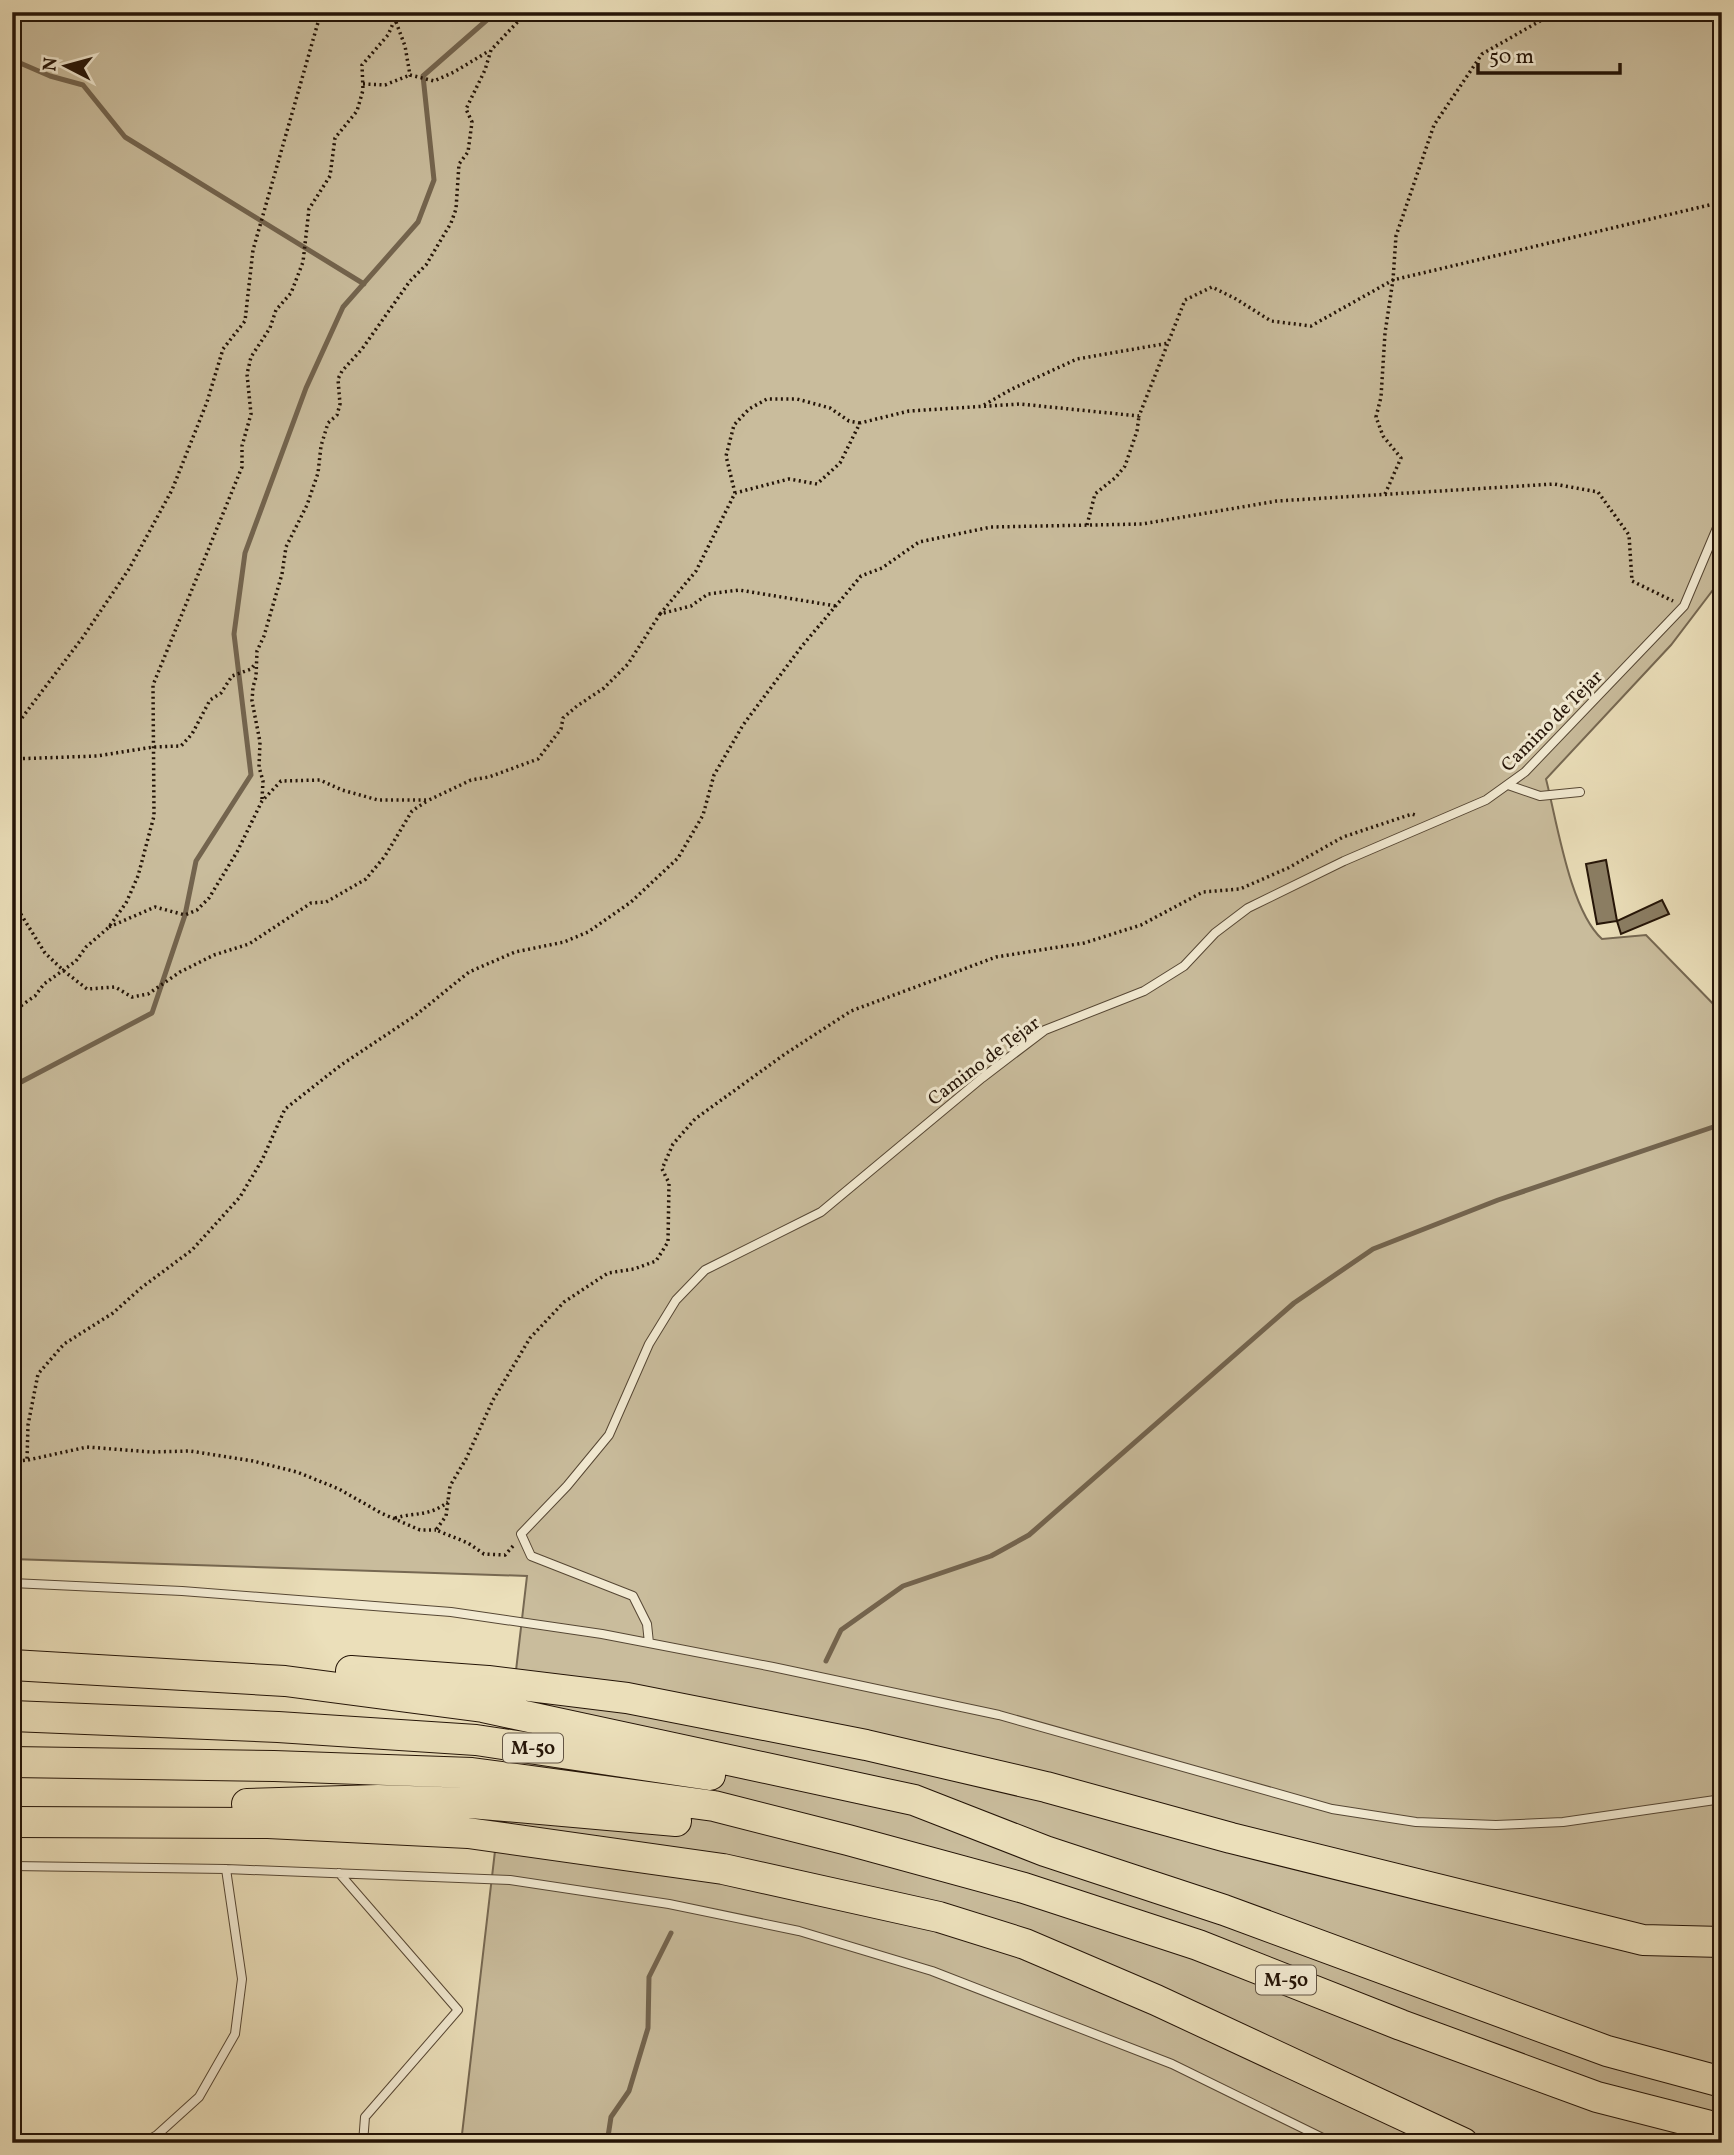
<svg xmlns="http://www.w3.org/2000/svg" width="1734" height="2155" viewBox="0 0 1734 2155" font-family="Vollkorn,serif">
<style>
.green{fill:#c9bc9c;stroke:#766852;stroke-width:2}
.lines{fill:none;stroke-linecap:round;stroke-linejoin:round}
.stream{stroke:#73644e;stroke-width:5}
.building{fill:#8b7e64;stroke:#241407;stroke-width:2}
.lane-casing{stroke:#564734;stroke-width:10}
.highway-casing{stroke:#241407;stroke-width:32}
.path{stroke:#241407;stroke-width:3.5;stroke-dasharray:2 3.5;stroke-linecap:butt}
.lane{stroke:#f2ead2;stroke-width:8}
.highway{stroke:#ebdfba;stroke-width:30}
.labels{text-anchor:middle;stroke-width:6;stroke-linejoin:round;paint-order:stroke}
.shield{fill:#f2ead2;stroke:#625444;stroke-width:2}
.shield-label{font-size:18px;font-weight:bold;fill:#241407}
.street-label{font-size:19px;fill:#241407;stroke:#f2ead2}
</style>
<rect width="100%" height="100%" fill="#ebdfba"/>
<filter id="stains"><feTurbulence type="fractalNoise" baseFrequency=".00286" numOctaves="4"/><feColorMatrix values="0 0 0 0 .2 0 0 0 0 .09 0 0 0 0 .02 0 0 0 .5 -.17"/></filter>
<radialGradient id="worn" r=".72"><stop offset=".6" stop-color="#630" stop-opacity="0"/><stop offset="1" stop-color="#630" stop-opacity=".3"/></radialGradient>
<path class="green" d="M12,12H1722V578L1671,645L1546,779C1557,822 1570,910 1602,939L1646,935L1722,1013V2143H461L527,1576L12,1559Z"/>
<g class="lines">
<path class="stream" d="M12,63H20L50,76L83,85L125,137L364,284
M12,1089L21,1082L152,1013L185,915L196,861L251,775L234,634L245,553L306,388L343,307L418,222L434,180L423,76L496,12
M826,1661L841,1630L903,1586L991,1556L1029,1535L1294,1303L1373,1249L1498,1200L1722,1124
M607,2143L611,2117L629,2091L648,2028L649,1977L671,1933"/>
</g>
<path class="building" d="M1606,860L1617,921L1597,924L1586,864Z
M1662,900L1669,914L1621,934L1617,921Z"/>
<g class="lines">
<defs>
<path id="lane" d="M1508,785L1540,796L1580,792
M12,1583L182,1591L451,1612L602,1634L773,1667L999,1715L1332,1809L1416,1822L1496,1825L1563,1822L1722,1799
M649,1643L647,1624L633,1596L531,1556L521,1534L567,1486L609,1435L649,1344L676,1300L705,1270L821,1212L982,1078L1045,1030L1144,991L1184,966L1215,933L1248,908L1344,861L1486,800L1525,772L1684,606L1722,516
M12,1866L226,1869L510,1880L669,1904L799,1931L932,1971L1172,2064L1333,2143
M339,1873L458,2010L365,2117L363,2143
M143,2143L157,2135L199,2097L235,2034L242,1979L226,1869"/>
<path id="highway" d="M12,1665L285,1681L483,1707L914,1800L1045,1851L1224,1910L1607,2051L1722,2082
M351,1671L488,1681L627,1698L866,1745L1046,1787L1231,1838L1643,1940L1722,1942
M12,1716L278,1727L476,1740L710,1775
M12,1762L274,1766L472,1773L714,1806L848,1840L1024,1888L1198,1945L1401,2025L1597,2097L1722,2129
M247,1804L378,1800L471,1803L676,1821
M12,1822L268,1823L468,1833L723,1869L939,1917L1025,1944L1156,2000L1463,2143"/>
</defs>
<use href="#lane" class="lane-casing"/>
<use href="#highway" class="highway-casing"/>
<path class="path" d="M396,22L405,46L410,75L434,81L454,72L489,51
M363,84L385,85L410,75
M984,405L1012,389L1077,359L1169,343
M735,493L726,456L734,425L749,409L767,399H797L830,408L849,421L860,423
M1385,494L1401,458L1383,436L1376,417L1381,397L1385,333L1393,280L1396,236L1434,125L1482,54L1540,21L1545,12
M1087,525L1095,494L1116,477L1125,466L1137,431L1139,416
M660,614L696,571L735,493L789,479L817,484L840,463L860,423L909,411L1020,404L1139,416L1185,300L1212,287L1236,299L1271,321L1311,326L1393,280L1722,202
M12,731L83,637L129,569L172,490L207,402L223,349L245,321L253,250L321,12
M12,759L97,756L153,747L181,746L192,734L210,700L221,693L232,676L251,669L255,664
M262,799L263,781L259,767L260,742L252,701L253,687L256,677L257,651L264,636L282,574L286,547L307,505L318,473L321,446L328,423L337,415L340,404L338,379L342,371L362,349L410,281L426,265L451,223L456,209L459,164L468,152L472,122L466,109L485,70L491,50L527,12
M12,900L45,953L64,971L87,989L115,987L132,997L148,994L180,972L214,955L249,944L311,903L326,902L366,879L385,856L412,811L427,801
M109,927L155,907L185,915L197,910L209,898L237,852L262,801L281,781L320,780L342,790L378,800H429L471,780L489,777L538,759L561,729L563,718L577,706L604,688L628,664L660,614L691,606L708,594L739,590L836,606
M12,1012L35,996L44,984L76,961L86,947L108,928L126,903L138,876L154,816L153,685L242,467V446L251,414L247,374L251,357L270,328L276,310L291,293L303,262L309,209L330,176L335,138L357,111L363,90L362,65L388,35L398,12
M28,1460L87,1447L151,1452L190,1451L253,1461L297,1472L339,1489L381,1513L420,1530H436
M12,1462L27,1460L28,1425L38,1374L64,1344L113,1313L141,1288L192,1250L240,1197L262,1160L285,1109L341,1065L416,1015L469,972L515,952L564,942L588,932L631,902L678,858L703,815L714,775L743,725L802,646L861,576L882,568L919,542L991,527L1142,524L1277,501L1554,484L1598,492L1629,535L1632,581L1673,601
M395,1518C416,1512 428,1517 448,1502
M513,1546L505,1555L484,1554L468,1543L436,1530L446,1516L450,1486L466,1459L493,1400L530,1338L564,1302L608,1273L634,1269L656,1261L668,1242L669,1183L662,1169L673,1144L695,1119L785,1054L851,1011L996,957L1084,943L1141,925L1203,892L1240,889L1288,868L1343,837L1412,814L1415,815"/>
<use href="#lane" class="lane"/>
<use href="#highway" class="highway"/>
</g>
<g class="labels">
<g class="shield">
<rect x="503" y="1733.5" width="60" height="29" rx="5"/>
<rect x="1256" y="1965.5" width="60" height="29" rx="5"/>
</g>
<g class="shield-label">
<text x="533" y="1754">M-50</text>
<text x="1286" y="1986">M-50</text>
</g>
<g class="street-label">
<text transform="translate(1551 720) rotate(-45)" y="7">Camino de Tejar</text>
<text transform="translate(983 1060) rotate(-37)" y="7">Camino de Tejar</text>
</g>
</g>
<rect width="1734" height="2155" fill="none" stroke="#ebdfba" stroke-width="42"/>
<rect x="14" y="14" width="1706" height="2127" fill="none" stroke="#241407" stroke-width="3.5"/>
<rect x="21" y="21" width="1692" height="2113" fill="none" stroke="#241407" stroke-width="2"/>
<g transform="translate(66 66) rotate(276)" stroke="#f2ead2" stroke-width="5" paint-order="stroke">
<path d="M0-5L12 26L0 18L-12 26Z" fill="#241407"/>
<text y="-10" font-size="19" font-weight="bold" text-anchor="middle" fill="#241407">N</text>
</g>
<path d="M1478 63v10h142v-10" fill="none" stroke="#241407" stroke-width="3.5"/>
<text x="1489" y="63" font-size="21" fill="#241407" stroke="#f2ead2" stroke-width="5" paint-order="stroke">50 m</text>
<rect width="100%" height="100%" filter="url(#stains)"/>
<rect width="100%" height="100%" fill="url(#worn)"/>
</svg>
